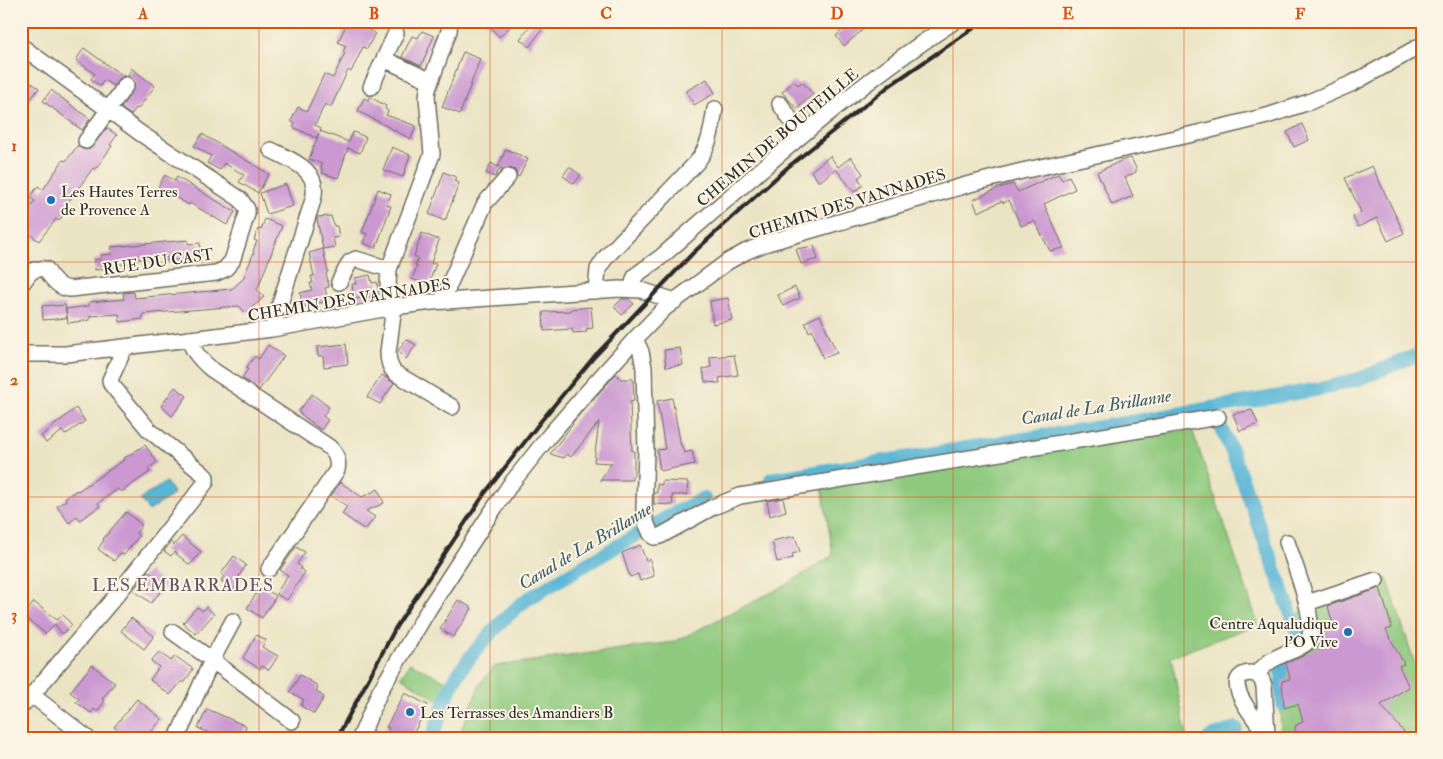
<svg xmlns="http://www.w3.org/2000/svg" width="1443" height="759" viewBox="0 0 1443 759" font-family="'IM FELL Double Pica',serif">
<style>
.green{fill:#8ec97e;stroke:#5c7a54}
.water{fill:#58b6d6;stroke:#427080}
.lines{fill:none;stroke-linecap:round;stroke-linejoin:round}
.canal{stroke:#58b6d6;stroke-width:14}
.building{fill:#cb98d1}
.minor-casing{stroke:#6e6c61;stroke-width:18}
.minor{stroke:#fff;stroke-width:15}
.rail{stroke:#2b2b2b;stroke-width:4}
.grid{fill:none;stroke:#d5540f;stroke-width:1;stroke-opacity:0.55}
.poi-dot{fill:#1f6fb2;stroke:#fcf5e5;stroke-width:2}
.labels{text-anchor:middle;stroke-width:4;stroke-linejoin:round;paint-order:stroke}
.street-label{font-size:16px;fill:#2b2b2b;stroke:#fcf5e5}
.poi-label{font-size:16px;fill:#2b2b2b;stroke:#fcf5e5;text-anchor:start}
.water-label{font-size:18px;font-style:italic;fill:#3b5c67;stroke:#fcf5e5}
.neighbourhood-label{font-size:18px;letter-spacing:1px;fill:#635165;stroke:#fcf5e5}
.neatline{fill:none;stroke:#d5540f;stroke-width:2}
.grid-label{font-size:16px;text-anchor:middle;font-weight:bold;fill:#d5540f}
</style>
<rect width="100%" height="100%" fill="#fcf5e5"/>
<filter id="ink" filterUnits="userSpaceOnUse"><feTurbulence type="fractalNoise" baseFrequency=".02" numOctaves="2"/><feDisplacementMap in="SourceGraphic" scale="10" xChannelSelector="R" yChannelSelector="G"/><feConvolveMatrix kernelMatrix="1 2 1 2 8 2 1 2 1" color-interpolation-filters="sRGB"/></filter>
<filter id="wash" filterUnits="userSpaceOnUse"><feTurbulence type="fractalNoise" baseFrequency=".0096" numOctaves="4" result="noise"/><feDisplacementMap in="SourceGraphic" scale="20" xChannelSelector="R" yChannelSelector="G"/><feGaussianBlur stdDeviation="1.12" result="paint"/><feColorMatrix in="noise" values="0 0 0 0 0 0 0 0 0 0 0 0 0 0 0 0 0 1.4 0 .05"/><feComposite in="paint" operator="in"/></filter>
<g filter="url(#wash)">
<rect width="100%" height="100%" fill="#ebe4c4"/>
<path class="green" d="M1192,429L1258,624L1171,657L1187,738H718L714,731L616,738H458L480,684L495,666L674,642L786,585L833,555L822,486Z
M1387,578L1422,686V738H1281L1279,661L1304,604Z
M410,663L448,682L439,701L401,677Z"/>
<path class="water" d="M166,482L174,494L149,511L140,499Z"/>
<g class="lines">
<path class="canal" d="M1218,421L1233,454L1298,633
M771,479L1131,422L1325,388L1359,379L1422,353
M1281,664V673
M1281,683L1283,704
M432,738C438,721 444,704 451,687C463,661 503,618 526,600C533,596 540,592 546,588L676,512L704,498
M1209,738L1236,728"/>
</g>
<g id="blocks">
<path class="building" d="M348,21H351L375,33L367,49L363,47L351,72L348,70L331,107L325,104L315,125L321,128L320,131L349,142L353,132L366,137L360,153L348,148L338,178L322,173L323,170L321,169L322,164L309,159L319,133L316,138L293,127L295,124L291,121L298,107L307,111L324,74L333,78L345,53L343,52L346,46L338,42Z
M486,21H506L510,27L499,37Z
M534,21H536L544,27L529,47L520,39Z
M851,21H873L844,46L836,36Z
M422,31L434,36L421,66L402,57L412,36L418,38Z
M84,48L110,67L124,76L119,79L113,86L104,80L100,86L91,79L95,74L76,60Z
M463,52L480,59L460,114L442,107Z
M131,68L155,86L138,109L136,108L131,115L121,108L135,86L134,81L128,76Z
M21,76L39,88L21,112Z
M707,79L715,93L694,105L686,91Z
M794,81L798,85L802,82L813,94L797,109L782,92Z
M51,90L90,119L82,130L43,101Z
M370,97L386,106L385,109L388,111L386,115L416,126L411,139L358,111L364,98L368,100Z
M1302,124L1309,140L1294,147L1287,132Z
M107,128L117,135L110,145L112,146L95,170L93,168L64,208L67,210L59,221L56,219L39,241L21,228V220L35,201L30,197L38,186L43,190L63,160L66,161L78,145L80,148L85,150L90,149Z
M202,134L269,174L258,193L239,182L244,175L224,163L220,170L207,163L211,156L194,146Z
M392,147L410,155L403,177L383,170Z
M506,149L528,159L519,177L517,176L515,170L509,168L503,169L500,168L495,177L486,173L491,163L498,167Z
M830,156L838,167L851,157L863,174L858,178L863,185L854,192L836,169L819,182L811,171Z
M1131,158L1136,168V172L1125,178L1133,196L1112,205L1097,172L1123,160Z
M1372,166L1404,233L1388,241L1377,218L1358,227L1353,217L1361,212L1345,178Z
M569,167L581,175L574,184L563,176Z
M444,172L456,177L454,181L459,183L445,221L429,214Z
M1058,174L1062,180L1069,176L1075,189L1044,204L1064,248L1050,251L1035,222L1034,221L1021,226L1009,200L1003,203L1002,201L978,212L973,200L998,188L1013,184L1018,192Z
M165,175L175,181L177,177L235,212L227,225L190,203L189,205L158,187Z
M286,184L293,206L267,214L260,193Z
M378,189L391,194L387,205L391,206L376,248L363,243L367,234L362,232Z
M331,216L334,226H337L339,237L333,238L335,247L323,249L317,219V217Z
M265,219L282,226L257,290L264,297L246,313L239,306L143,314V319L120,322L119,314L90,316V320L68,323L66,309L89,306V302L124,299L123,293L134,292L135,298L232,289L243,279L254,252L253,251L257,241L254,240L258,229L261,230Z
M422,233L439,240L431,263L436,264L428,285L412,279L417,266L415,265L418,258L414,256Z
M188,240V244L200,243L201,258L166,261V256L136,259V263L113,265V268L95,270L94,260L101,259V255L112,254L111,247Z
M814,246L818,259L801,264L796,249Z
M323,249L328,272L326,273L329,287L325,288L328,301L303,307L300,293L312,290L310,283H313L311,276H314L309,253Z
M370,275L372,283L377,282L379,295L354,299L352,284H356L355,278Z
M795,287L800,298L783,306L778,295Z
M728,298L732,320L713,324L710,301Z
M622,299H629L634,304L622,315L614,307Z
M53,305L54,306L65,305L67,318L43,320L42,306Z
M591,307L593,328L586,329L587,332L573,333L572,329L544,331L543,312L571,311V309Z
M820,315L837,353L823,358L812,330L809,332L805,322Z
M406,339L416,345L406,359L398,351Z
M346,344L348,364L324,367L323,356H318L317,347Z
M268,345L284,356L259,390L242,378L248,369L246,368L255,356L259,359Z
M680,348L683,365L666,367L664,350Z
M734,355L738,375L719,378L720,383L705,382L703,369L711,367L710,357Z
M616,374L621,379H633L634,401L630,402L632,451H634V476H632V480H600L612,463L594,462L599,422L571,457L567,454L564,458L550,454L573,424L572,423Z
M382,375L394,383L380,404L367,397Z
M175,387L187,396L172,416L161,406Z
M312,394L329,407L323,416L328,420L321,430L298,412Z
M672,398L681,446H682L684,453L692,451L695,464L660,471L657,450L665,449L657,401Z
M76,408L85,421L65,435L62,431L46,443L41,436Z
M1252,410L1258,424L1240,431L1233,414Z
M145,445L157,462L148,469L150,472L121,492L118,489L98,503L100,506L80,520L77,516L69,523L57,506L66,500L65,498L77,490L78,491L124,460L123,459Z
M662,481L688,482L687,495H672L673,505L654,504V493H657V484L662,485Z
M340,482L362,497L378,489L384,503L366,511L375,517L365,530L342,514L347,506L331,496Z
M783,498L786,511L770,516L767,501Z
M126,512L142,525L136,533L139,536L124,555L120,553L114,561L98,549L104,540L103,539Z
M182,536L201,552L190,565L174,552L171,556L164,551L171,542L174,545Z
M795,536L800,552L792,554L793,558L777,562L772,541Z
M640,545L646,561L650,559L654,576L640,581L638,574L630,577L622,553Z
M296,547L305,552L297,564L301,567L300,569L305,572L287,600L276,594L288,575L280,570Z
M234,556L246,565L239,576L242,579L234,590L221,581L224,576L221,574Z
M148,571L166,585L151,603L133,590Z
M261,586L276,596L262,618L247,608Z
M1380,588L1392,628L1386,630L1404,664L1399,666L1409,687L1381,705L1409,738H1293L1296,725L1303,722L1298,704L1284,708L1282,681L1290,679L1286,663L1303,656L1313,649L1325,645L1321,632L1334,628L1328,606Z
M458,600L472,608L453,637L440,629Z
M34,602L57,620L63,615L72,625L62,634L55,624L46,634L23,616Z
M197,607L203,611L206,607L214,614L196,634L183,623Z
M131,618L154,636L144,649L121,631Z
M256,635L266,640L262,647L278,656L269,670L262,666L260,669L243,658Z
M159,652L171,661L175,656L193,669L185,682H181L170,695L150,680L159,667L151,661Z
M92,665L115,683L102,699L105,701L97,712L94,709L91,713L76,702L79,699L70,692Z
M300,675L318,686L316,691L324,697L314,714L301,706L304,700L290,692Z
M405,693L428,705L411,738H384L389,728L386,727Z
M137,699L162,719L146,738H119L122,734L114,727Z
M207,709L246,726L241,738H220L198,728Z"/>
</g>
</g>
<g filter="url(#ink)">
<use href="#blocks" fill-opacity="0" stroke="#6e6c61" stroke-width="1"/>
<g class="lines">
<defs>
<path id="minor" d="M450,21L449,31L428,89L427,97L432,154L389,269L388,284L394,307L388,352C388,360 389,367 395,373L452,407
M21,46L140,133L240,199L247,209V214L232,261L225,269L216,273L70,289C58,288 51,278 46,269C31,267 29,274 21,285
M384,59L431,81
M371,87L396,33
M780,104L801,135
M86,141L126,85
M271,150C293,161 321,170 313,200L272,329
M339,282L350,262L356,259L389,269
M632,289L634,279L636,275L661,257C756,174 849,89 955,21
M596,291L598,269L606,257L697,162C711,143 711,131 715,109
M442,301L485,203L508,177
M189,339C193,352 201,360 211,369L329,447C336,453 339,460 337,470L269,569
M635,339L641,352L644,368L646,451L644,508L645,520L651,534L654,537L660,536L713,507L740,496L1218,417
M21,354H66L272,329L394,307L432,302L619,289L641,290L675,301
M1307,603L1376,580
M173,632L212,660L292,721
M1256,674C1262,669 1267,662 1274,659C1284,653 1297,650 1306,643C1321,629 1293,561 1287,542
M32,695L87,738
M21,706L32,695L120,591L206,482V477L202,473L149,430L111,384L110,380L125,347
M1267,735L1264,686L1262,680L1256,674C1251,673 1246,672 1241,676C1226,688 1261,726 1269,738
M177,738L212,660L233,621
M360,738L380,691L430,607L487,519L510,485L549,436L582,398L635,339L665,308L727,262L747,251L767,243L970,184L1022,171L1198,133L1267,116L1309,102L1353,83L1422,45"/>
</defs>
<use href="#minor" class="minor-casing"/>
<use href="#minor" class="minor"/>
<path class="rail" d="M337,738L396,627L485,493L541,421L594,357L693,253L788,167L889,86L984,21"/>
</g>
</g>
<path class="grid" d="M259,21V738M490,21V738M722,21V738M953,21V738M1184,21V738M21,262H1422M21,497H1422"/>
<g class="poi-dot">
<circle cx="51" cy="200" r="5"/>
<circle cx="1348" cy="632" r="5"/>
<circle cx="410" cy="712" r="5"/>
</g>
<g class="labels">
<g class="street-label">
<text transform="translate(777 137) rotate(-40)" y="6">CHEMIN DE BOUTEILLE</text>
<text transform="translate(847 203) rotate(-17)" y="6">CHEMIN DES VANNADES</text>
<text transform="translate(158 261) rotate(-8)" y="6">RUE DU CAST</text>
<text transform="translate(349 299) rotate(-9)" y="6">CHEMIN DES VANNADES</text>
</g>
<g class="poi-label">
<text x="61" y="197">Les Hautes Terres<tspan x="61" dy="18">de Provence A</tspan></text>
<text x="1338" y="629" text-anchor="end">Centre Aqualudique<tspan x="1338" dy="18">l'O Vive</tspan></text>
<text x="420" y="718">Les Terrasses des Amandiers B</text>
</g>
<g class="water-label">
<text transform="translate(1096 407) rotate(-9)" y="6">Canal de La Brillanne</text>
<text transform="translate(585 546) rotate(-31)" y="6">Canal de La Brillanne</text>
</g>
<g class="neighbourhood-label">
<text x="183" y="591">LES EMBARRADES</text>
</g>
</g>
<rect width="1443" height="759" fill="none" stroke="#fcf5e5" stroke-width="55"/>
<rect x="28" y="28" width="1388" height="704" class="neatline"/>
<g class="grid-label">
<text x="143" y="19">A</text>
<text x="374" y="19">B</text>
<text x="606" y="19">C</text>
<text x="837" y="19">D</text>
<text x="1068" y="19">E</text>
<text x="1300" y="19">F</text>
<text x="14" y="151">1</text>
<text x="14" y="385">2</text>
<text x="14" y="620">3</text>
</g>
</svg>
